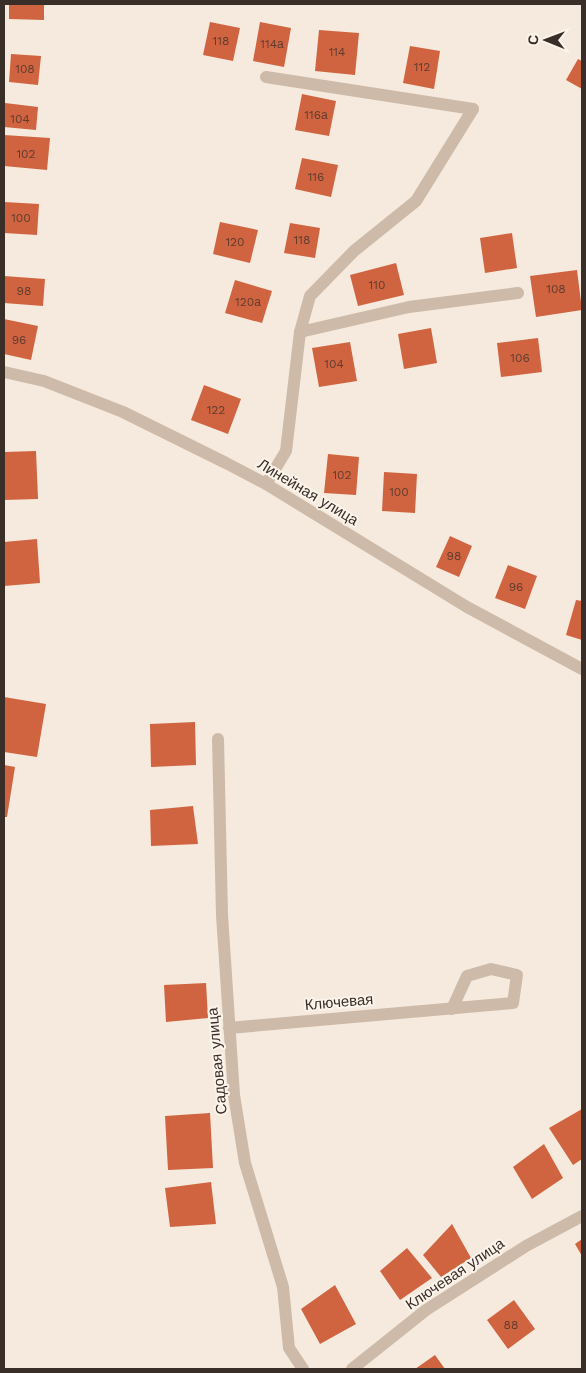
<svg xmlns="http://www.w3.org/2000/svg" width="586" height="1373" viewBox="0 0 586 1373" font-family="'Work Sans',sans-serif">
<style>
.building{fill:#d06440}
.lines{fill:none;stroke-linecap:round;stroke-linejoin:round}
.lane{stroke:#cebaa8;stroke-width:12}
.street{stroke:#cebaa8;stroke-width:12}
.labels{text-anchor:middle;stroke-width:4;stroke-linejoin:round;paint-order:stroke}
.number-label{font-size:12px;fill:#603c2f}
.street-label{font-size:15px;fill:#3a2e29;stroke:#fcf4eb}
</style>
<rect width="100%" height="100%" fill="#f5eadd"/>
<path class="building" d="M9,4H44V20L9,19Z
M210,22L240,28L233,61L203,55Z
M260,22L291,28L284,67L253,61Z
M319,30L359,33L355,75L315,71Z
M410,46L440,51L434,89L403,83Z
M11,54L41,56L38,85L9,82Z
M578,59L582,61V89L566,80Z
M302,94L336,101L329,136L295,130Z
M5,103L38,107L36,130L4,127Z
M4,135L50,138L47,170L4,166Z
M302,158L338,165L331,197L295,189Z
M4,202L39,204L37,235L4,233Z
M220,222L258,230L250,263L213,254Z
M290,223L320,228L315,258L284,253Z
M512,233L517,268L485,273L480,238Z
M396,263L404,295L358,306L350,275Z
M577,270L582,310L536,317L530,276Z
M4,276L45,279L43,306L4,303Z
M235,280L272,291L262,323L225,313Z
M4,319L38,326L31,360L4,354Z
M431,328L437,363L404,369L398,334Z
M538,338L542,372L501,377L497,343Z
M350,342L357,381L319,387L312,348Z
M204,385L241,399L228,434L191,420Z
M36,451L38,499L4,500V452Z
M328,454L359,457L356,495L324,493Z
M384,472L417,474L415,513L382,511Z
M450,536L472,546L459,577L436,567Z
M37,539L40,583L4,586V542Z
M508,565L537,576L525,609L495,598Z
M576,600L582,601V640L566,635Z
M4,697L46,704L37,757L4,752Z
M195,722L196,765L151,767L150,724Z
M4,765L15,767L7,817H4Z
M193,806L198,844L151,846L150,810Z
M206,983L208,1018L166,1022L164,985Z
M582,1109V1159L573,1165L549,1128Z
M210,1113L213,1168L168,1170L165,1116Z
M544,1144L563,1178L532,1199L513,1167Z
M211,1182L216,1224L170,1227L165,1188Z
M452,1224L471,1258L441,1277L423,1255Z
M582,1239V1256L575,1244Z
M407,1248L432,1278L400,1300L380,1271Z
M335,1285L356,1324L320,1344L301,1309Z
M514,1300L535,1329L508,1349L487,1320Z
M435,1355L445,1369H415Z"/>
<g class="lines">
<path class="lane" d="M266,77L473,109
M300,332L409,307L518,293"/>
<path class="street" d="M4,372L44,381L123,412L226,463L266,484L467,607L582,669
M266,484L286,451L300,332L310,296L354,251L416,201L473,109
M218,739L222,915L234,1095L245,1163L283,1287L289,1348L303,1369
M229,1028L513,1003L517,975L491,969L467,976L452,1009
M352,1369L426,1310L526,1246L582,1216"/>
</g>
<g class="labels">
<g class="number-label">
<text x="221" y="45">118</text>
<text x="272" y="48">114а</text>
<text x="337" y="56">114</text>
<text x="422" y="71">112</text>
<text x="25" y="73">108</text>
<text x="316" y="119">116а</text>
<text x="20" y="123">104</text>
<text x="26" y="158">102</text>
<text x="316" y="181">116</text>
<text x="21" y="222">100</text>
<text x="302" y="244">118</text>
<text x="235" y="246">120</text>
<text x="377" y="289">110</text>
<text x="556" y="293">108</text>
<text x="24" y="295">98</text>
<text x="248" y="306">120а</text>
<text x="19" y="344">96</text>
<text x="520" y="362">106</text>
<text x="334" y="368">104</text>
<text x="216" y="414">122</text>
<text x="342" y="479">102</text>
<text x="399" y="496">100</text>
<text x="454" y="560">98</text>
<text x="516" y="591">96</text>
<text x="511" y="1329">88</text>
</g>
<g class="street-label">
<text transform="translate(308 492) rotate(31)" y="5">Линейная улица</text>
<text transform="translate(339 1002) rotate(-5)" y="5">Ключевая</text>
<text transform="translate(217 1061) rotate(-95)" y="5">Садовая улица</text>
<text transform="translate(455 1274) rotate(-34)" y="5">Ключевая улица</text>
</g>
</g>
<rect width="586" height="1373" fill="none" stroke="#3a2e29" stroke-width="10"/>
<g transform="translate(546 40) rotate(271)" stroke="#fcf4eb" stroke-width="4" paint-order="stroke">
<path d="M0-4L9 19L0 12L-9 19Z" fill="#3a2e29"/>
<text y="-8" font-size="14" font-weight="bold" text-anchor="middle" fill="#3a2e29">С</text>
</g>
</svg>
